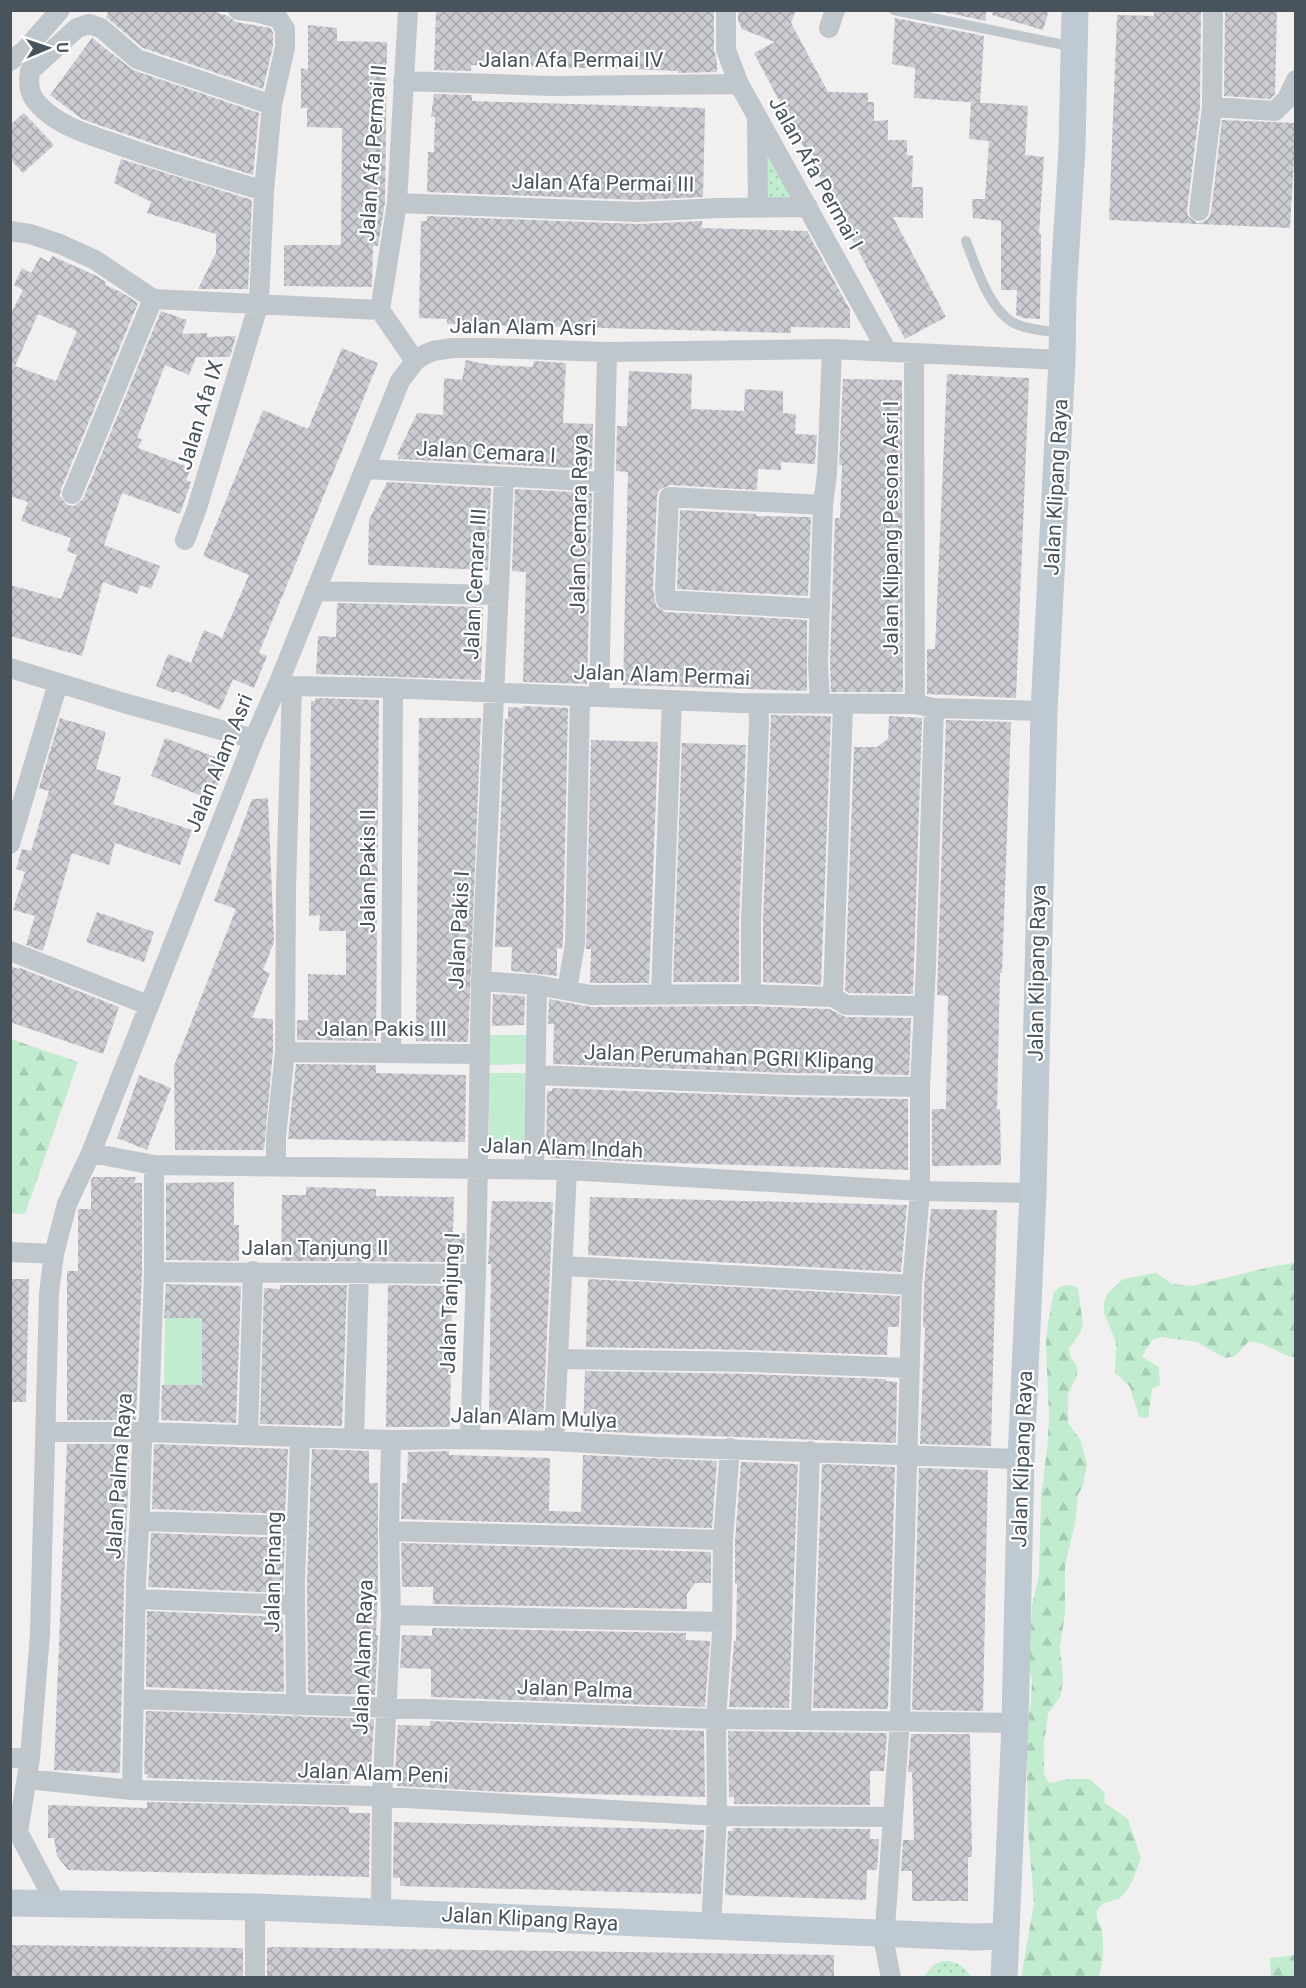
<svg xmlns="http://www.w3.org/2000/svg" width="1306" height="1988" viewBox="0 0 1306 1988" font-family="Roboto,sans-serif">
<style>
.green{fill:#c1eccf}
.forest{fill:url(#forest-firs)}
.park{fill:url(#park-dots)}
.building{fill:url(#building-cross-hatch);fill-rule:evenodd}
.lines{fill:none;stroke-linecap:round;stroke-linejoin:round}
.service{stroke:#bfc7cd;stroke-width:10}
.minor{stroke:#bfc7cd;stroke-width:20}
.secondary{stroke:#bec9d2;stroke-width:27}
.labels{text-anchor:middle;stroke-width:4.5;stroke-linejoin:round;paint-order:stroke}
.street-label{font-size:21px;fill:#49535b;stroke:#fff}
</style>
<defs>
<pattern id="forest-firs" width="22" height="20" patternUnits="userSpaceOnUse" patternTransform="scale(1.5)"><rect width="22" height="20" fill="#c1eccf"/><path d="M5 1l3.5 6h-7zM16 11l3.5 6h-7z" fill="#a7ccb4"/></pattern>
<pattern id="park-dots" width="8" height="8" patternUnits="userSpaceOnUse" patternTransform="scale(1.5)"><rect width="8" height="8" fill="#c1eccf"/><path d="M2 2h.1M6 6h.1" fill="none" stroke="#a7ccb4" stroke-width="1.8" stroke-linecap="round"/></pattern>
<pattern id="building-cross-hatch" width="8" height="8" patternUnits="userSpaceOnUse" patternTransform="scale(1.5)"><rect width="8" height="8" fill="#caccd2"/><path d="M0 0l8 8M0 8l8-8" fill="none" stroke="#a6a8ad"/></pattern>
</defs>
<rect width="100%" height="100%" fill="#f2eff0"/>
<path class="green" d="M489,1035H527V1064L489,1065Z
M489,1073H526V1145H489Z
M165,1318H203L202,1385H164Z"/>
<path class="forest" d="M11,1039L78,1062L25,1214L11,1213Z
M1295,1263V1357C1278,1355 1266,1341 1248,1342L1235,1356L1225,1358L1197,1342L1161,1337L1152,1340L1142,1357L1159,1367L1160,1385L1152,1389L1148,1418L1139,1417L1130,1387L1115,1372L1116,1342L1104,1313V1302L1108,1293L1123,1279L1156,1273L1172,1284L1192,1286L1274,1266Z
M1071,1285L1078,1288L1083,1325L1080,1333L1069,1349L1071,1358L1077,1366V1376L1068,1394V1423L1080,1439L1087,1464L1083,1485L1078,1495L1075,1524L1065,1565V1614L1060,1647L1063,1678L1062,1687L1060,1697L1048,1714L1044,1744V1774L1049,1783L1069,1779H1090L1105,1793L1104,1802L1128,1819L1141,1858C1137,1869 1131,1888 1122,1896C1115,1903 1103,1900 1098,1909C1094,1918 1101,1923 1102,1931C1104,1946 1103,1963 1099,1977L1021,1978L1034,1903L1028,1829L1026,1735L1031,1701L1032,1680L1025,1657L1029,1648L1032,1606L1039,1575L1041,1496L1047,1450L1049,1419L1046,1343L1048,1324L1054,1292L1062,1286Z
M1295,1955V1977H1271L1270,1958Z"/>
<path class="park" d="M762,137L798,201L763,200Z
M942,1961C956,1961 964,1965 971,1977H923L934,1965Z"/>
<path class="building" d="M109,10H209L228,16L236,22L270,28L273,32V46L263,89L143,48L106,17Z
M436,10H714V50L717,61V72L678,73V71L627,69L471,65V71L434,70Z
M738,10H796L791,23L828,92L868,93V102H874V121L888,120V140H907V155L913,156L912,187H923V218L893,217L946,317L905,339L754,53L775,42L742,29L738,21Z
M934,10H986V21Z
M993,10H1049L1043,30L992,15Z
M1154,10H1201L1200,106L1187,210L1188,216L1197,223L1203,222L1208,219L1211,213L1222,120L1296,123L1290,228L1109,220L1117,15L1154,16Z
M1225,10H1277L1275,94L1270,99L1224,96Z
M895,18L984,36L980,103L914,98L915,68L892,64Z
M308,25L337,28V41L387,42L385,202L378,246H373L372,287L284,286V245H341L342,128L307,127V108H301V68L308,70Z
M92,38L133,70L259,113L253,175L157,145L90,122L82,119L50,95Z
M434,94L472,95V101L705,108L703,197L638,200L427,192L428,152H434L435,117H431Z
M971,102L1028,106L1025,155L1044,157L1039,234H1041L1040,319L1023,318L1016,315L1017,290H1001V221L973,218L972,199H985L989,141L969,139Z
M24,113L54,145L23,173L10,159V125Z
M121,159L252,200L248,289H198L216,253V234L147,213L151,202L114,183Z
M427,216L638,224L702,221V228L807,231L850,310V328L791,327V333L447,324V319L419,318L421,221H427Z
M52,256L97,276L106,282L105,285L121,292L138,303L61,489L60,496L67,505L74,506L83,499L161,311L187,320L182,334L207,333V337L236,336L230,357H196L189,375L165,365L137,438L142,439L138,448L191,468L186,480L191,482L180,514L122,493L104,545L160,566L151,589L140,585L137,594L103,582L82,656L10,636V585L61,599L77,555L67,551L71,538L21,521L28,502L10,496V315L23,290L14,285L22,268L31,273L40,257L49,262ZM38,314L77,331L56,381L15,366Z
M342,348L378,363L259,653L267,656L254,688L233,679L220,710L175,691L174,693L156,686L168,654L191,663L204,630L222,638L249,575L203,556L263,410L308,429Z
M466,360L490,365L533,367L534,361L566,363L563,423L593,424L592,469L398,459L399,455H397L417,413L443,415L444,378L462,380Z
M629,371L692,374L691,409L744,411L745,389L783,391V413L796,414L795,434L817,435L815,464L781,462V470L758,469L757,490L670,485L659,490L657,496L653,588L656,606L665,612L807,620V691L623,685L628,472L616,471L617,426H627Z
M947,374L1029,378L1016,698L927,694V649H935Z
M843,379L902,380L903,692H831L830,663L835,518H840L842,465H839Z
M387,482L491,488L488,570L368,565L369,520Z
M515,489L592,493L587,684L523,682L526,572L512,571Z
M680,510L756,514V516H762L811,517L808,596L677,589Z
M337,603L483,607L481,680L316,674L318,636L336,637Z
M316,698L379,700L376,1041L297,1040V1020H308V974L346,975V931H319L320,915L309,916L311,701H315Z
M523,706L568,708L563,943L562,949L557,948V976L511,971L512,947H495L505,719H508V707L523,708Z
M771,715L831,716L821,985L763,982V922Z
M889,716L922,718L913,994L849,993L845,990L854,747H877L888,739Z
M60,718L106,732L96,769L121,777L113,804L192,830L180,865L115,843L109,865L72,853L43,951L26,945L35,916L13,910L25,872L16,869L22,849L31,851L49,791L39,788Z
M419,718H481L468,1042L416,1041Z
M946,720L1011,722L1002,973H1000L997,1109H1000L1001,1165L932,1166V1109H946L948,996L937,995Z
M165,738L226,761L217,788L207,784L202,796L151,776Z
M591,740L658,742L649,983H590L591,949H586Z
M682,743L746,745L739,922V982H673Z
M268,798L274,942L263,970L270,973L252,1018L273,1019V1051L264,1150H175L174,1066L236,909L214,901L252,799Z
M97,912L154,932L144,962L86,942Z
M10,966L19,969L20,968L119,1007L103,1054L10,1022Z
M493,994L525,996L524,1025L492,1026Z
M549,999L591,1007L751,1006L829,1009L846,1017L911,1018L909,1075L790,1073L553,1064L554,1024H548Z
M296,1064L376,1065V1073L466,1075L465,1142L288,1139Z
M139,1075L171,1088L147,1150L117,1138Z
M552,1088L790,1097L908,1099V1170L643,1162L550,1158V1154L546,1155L547,1091H552Z
M93,1177H136L134,1183H142V1272L136,1420H67V1271H78V1209H91V1180Z
M234,1182V1225H239V1261L166,1260V1183Z
M306,1187L376,1189V1196L454,1197L453,1233H465L464,1262L281,1261L282,1195H306Z
M590,1197L907,1205L901,1272L588,1255Z
M492,1201L553,1202L543,1423L489,1422L491,1264H488Z
M931,1209L997,1210L991,1446L920,1444L925,1328L923,1327L924,1286Z
M10,1279H29L26,1402H10Z
M588,1279L900,1296L899,1327H888L887,1355L751,1350L586,1347Z
M166,1284L241,1286L236,1423L161,1420L162,1385H202V1318H164Z
M280,1285H347L342,1426L260,1424L264,1288L280,1289Z
M388,1285L452,1286L450,1427H386Z
M585,1371L751,1374L886,1379V1381L897,1382L896,1443L583,1431Z
M67,1444H130L124,1582L120,1773L54,1770Z
M154,1444L288,1449L285,1514L152,1509Z
M312,1449L369,1451V1483H378V1587L376,1635H378L375,1695L308,1693L307,1582Z
M449,1451V1455L550,1458L549,1511L581,1512L583,1455L717,1461L712,1528L401,1519L402,1483H407L408,1452Z
M741,1462L798,1464L789,1708L729,1707L734,1641H736L737,1584H735V1541Z
M822,1464L895,1467L888,1709L813,1708Z
M919,1468L988,1470L983,1711L912,1710Z
M151,1533L285,1538L283,1593L148,1587Z
M401,1543L711,1552V1583H695L687,1594V1609L433,1604V1587H402Z
M147,1611L283,1617L284,1692L146,1687Z
M432,1628L686,1633V1640L710,1641L705,1707L431,1697V1669L400,1668L402,1635L432,1636Z
M146,1711L374,1719L371,1772L351,1771L350,1784L147,1778L148,1774H144Z
M430,1721L704,1731L705,1797L504,1792L397,1786V1772H395L398,1725L430,1726Z
M728,1731L887,1733L884,1771H870V1805L734,1804V1797H729Z
M911,1734H970L972,1857H968V1901H912V1871H901L903,1840H914L912,1772H908Z
M147,1802L349,1807V1813H370L369,1877L68,1870L57,1856L54,1838H48V1805L147,1808Z
M394,1822L704,1830L701,1894L400,1886V1878H393Z
M733,1828L870,1829V1839H879L877,1870H867L866,1900L725,1895L728,1831H733Z
M10,1945L243,1948V1977H10Z
M272,1947L834,1955V1977H267V1948Z"/>
<g class="lines">
<path class="service" d="M894,10L1074,47
M966,241C976,267 990,312 1016,324C1030,330 1048,331 1063,333"/>
<path class="minor" d="M408,10L397,203L380,310L415,361
M726,10V50L739,84L887,351
M829,28L835,10
M10,61L25,50L60,10
M403,81L552,86L739,84
M1212,107L1275,111L1287,99L1296,80
M757,121L758,208
M264,191C215,176 165,162 116,144C90,135 58,126 39,105C29,95 28,85 30,71L77,28L89,24L101,28L137,59L272,105
M397,203L638,212L718,208L808,207
M1199,211L1212,107L1213,10
M10,231L30,234L60,244L95,260L153,299L380,310
M914,353L915,704
M366,469L603,482
M72,494L153,299
M185,540L197,508L259,303L264,191L272,105L285,47V29L278,18L255,12L238,10
M315,591L499,595
M820,609L666,600L665,589L669,497L823,505
M10,668L124,703L254,739
M279,682L292,686L390,688L739,703L915,704L934,708L1044,711
M599,697L607,352
M820,703L818,663L823,505L827,474L832,349
M10,844L58,683
M10,951L148,1005
M481,981L537,985L591,995L751,994L833,997L846,1005L923,1006
M567,990L575,944L580,696
M661,994L672,700
M751,994V922L759,722L758,703
M833,997L843,705
M285,1052L479,1054
M391,1053L393,688
M536,1075L790,1085L920,1087
M91,1153L154,1165L567,1170L920,1191L1033,1193
M276,1165V1137L285,1052L286,889L292,686
M534,1170L537,985
M10,1252L54,1254
M564,1266L912,1285
M154,1272L476,1274
M559,1359L751,1362L909,1368
M45,1432H146L391,1440L470,1439L554,1441L656,1447L1021,1459
M248,1435L253,1271
M354,1438L359,1272
M470,1439L476,1274L481,981L504,477
M554,1441L567,1170
M140,1521L297,1526
M389,1531L723,1540
M136,1599L295,1605
M391,1615L722,1622
M134,1699L716,1719L1015,1723
M296,1706L295,1582L300,1439
M801,1720L810,1451
M10,1758H30
M27,1779L132,1790L370,1796L717,1816L892,1817
M132,1790L136,1582L140,1509L142,1442L146,1432L149,1418L154,1272V1165
M18,1832L30,1758L40,1634L49,1293L54,1254L67,1204L91,1153L254,739L279,682L400,381L415,361L424,355L433,351L452,348H491L607,352L832,349L1062,360
M18,1832L55,1902
M381,1912L382,1797L391,1615L389,1531L391,1440
M711,1927L717,1816L716,1719L722,1634L723,1540L730,1448
M255,1978V1907
M891,1978L884,1942L900,1720L912,1285L920,1191V1087L926,966L934,708"/>
<path class="secondary" d="M10,1903L255,1907L973,1937L1005,1936
M1004,1978L1015,1723L1021,1459L1033,1193L1044,711L1062,360L1063,297L1072,148L1075,10"/>
</g>
<g class="labels">
<g class="street-label">
<text x="571" y="67">Jalan Afa Permai IV</text>
<text transform="translate(373 153) rotate(-86)" y="7">Jalan Afa Permai II</text>
<text transform="translate(816 173) rotate(61)" y="7">Jalan Afa Permai I</text>
<text transform="translate(603 183) rotate(1)" y="7">Jalan Afa Permai III</text>
<text transform="translate(523 327) rotate(1)" y="7">Jalan Alam Asri</text>
<text transform="translate(200 415) rotate(-73)" y="7">Jalan Afa IX</text>
<text transform="translate(486 452) rotate(3)" y="7">Jalan Cemara I</text>
<text transform="translate(1056 487) rotate(-87)" y="7">Jalan Klipang Raya</text>
<text transform="translate(579 524) rotate(-89)" y="7">Jalan Cemara Raya</text>
<text transform="translate(891 528) rotate(-90)" y="7">Jalan Klipang Pesona Asri I</text>
<text transform="translate(475 584) rotate(-87)" y="7">Jalan Cemara III</text>
<text transform="translate(662 675) rotate(2)" y="7">Jalan Alam Permai</text>
<text transform="translate(219 763) rotate(-68)" y="7">Jalan Alam Asri</text>
<text transform="translate(368 871) rotate(-90)" y="7">Jalan Pakis II</text>
<text transform="translate(459 930) rotate(-87)" y="7">Jalan Pakis I</text>
<text transform="translate(1037 973) rotate(-89)" y="7">Jalan Klipang Raya</text>
<text x="382" y="1036">Jalan Pakis III</text>
<text transform="translate(729 1057) rotate(2)" y="7">Jalan Perumahan PGRI Klipang</text>
<text transform="translate(562 1148) rotate(2)" y="7">Jalan Alam Indah</text>
<text x="315" y="1255">Jalan Tanjung II</text>
<text transform="translate(450 1303) rotate(-88)" y="7">Jalan Tanjung I</text>
<text transform="translate(534 1418) rotate(2)" y="7">Jalan Alam Mulya</text>
<text transform="translate(1022 1459) rotate(-88)" y="7">Jalan Klipang Raya</text>
<text transform="translate(119 1476) rotate(-86)" y="7">Jalan Palma Raya</text>
<text transform="translate(273 1572) rotate(-89)" y="7">Jalan Pinang</text>
<text transform="translate(363 1657) rotate(-88)" y="7">Jalan Alam Raya</text>
<text transform="translate(575 1689) rotate(2)" y="7">Jalan Palma</text>
<text transform="translate(373 1773) rotate(2)" y="7">Jalan Alam Peni</text>
<text transform="translate(530 1919) rotate(3)" y="7">Jalan Klipang Raya</text>
</g>
</g>
<rect width="1306" height="1988" fill="none" stroke="#49535b" stroke-width="24"/>
<g transform="translate(48 48) rotate(88)" stroke="#ffffff" stroke-width="4.5" paint-order="stroke">
<path d="M0-4.5L10 22L0 15L-10 22Z" fill="#49535b"/>
<text y="-9" font-size="16" font-weight="bold" text-anchor="middle" fill="#49535b">U</text>
</g>
</svg>
